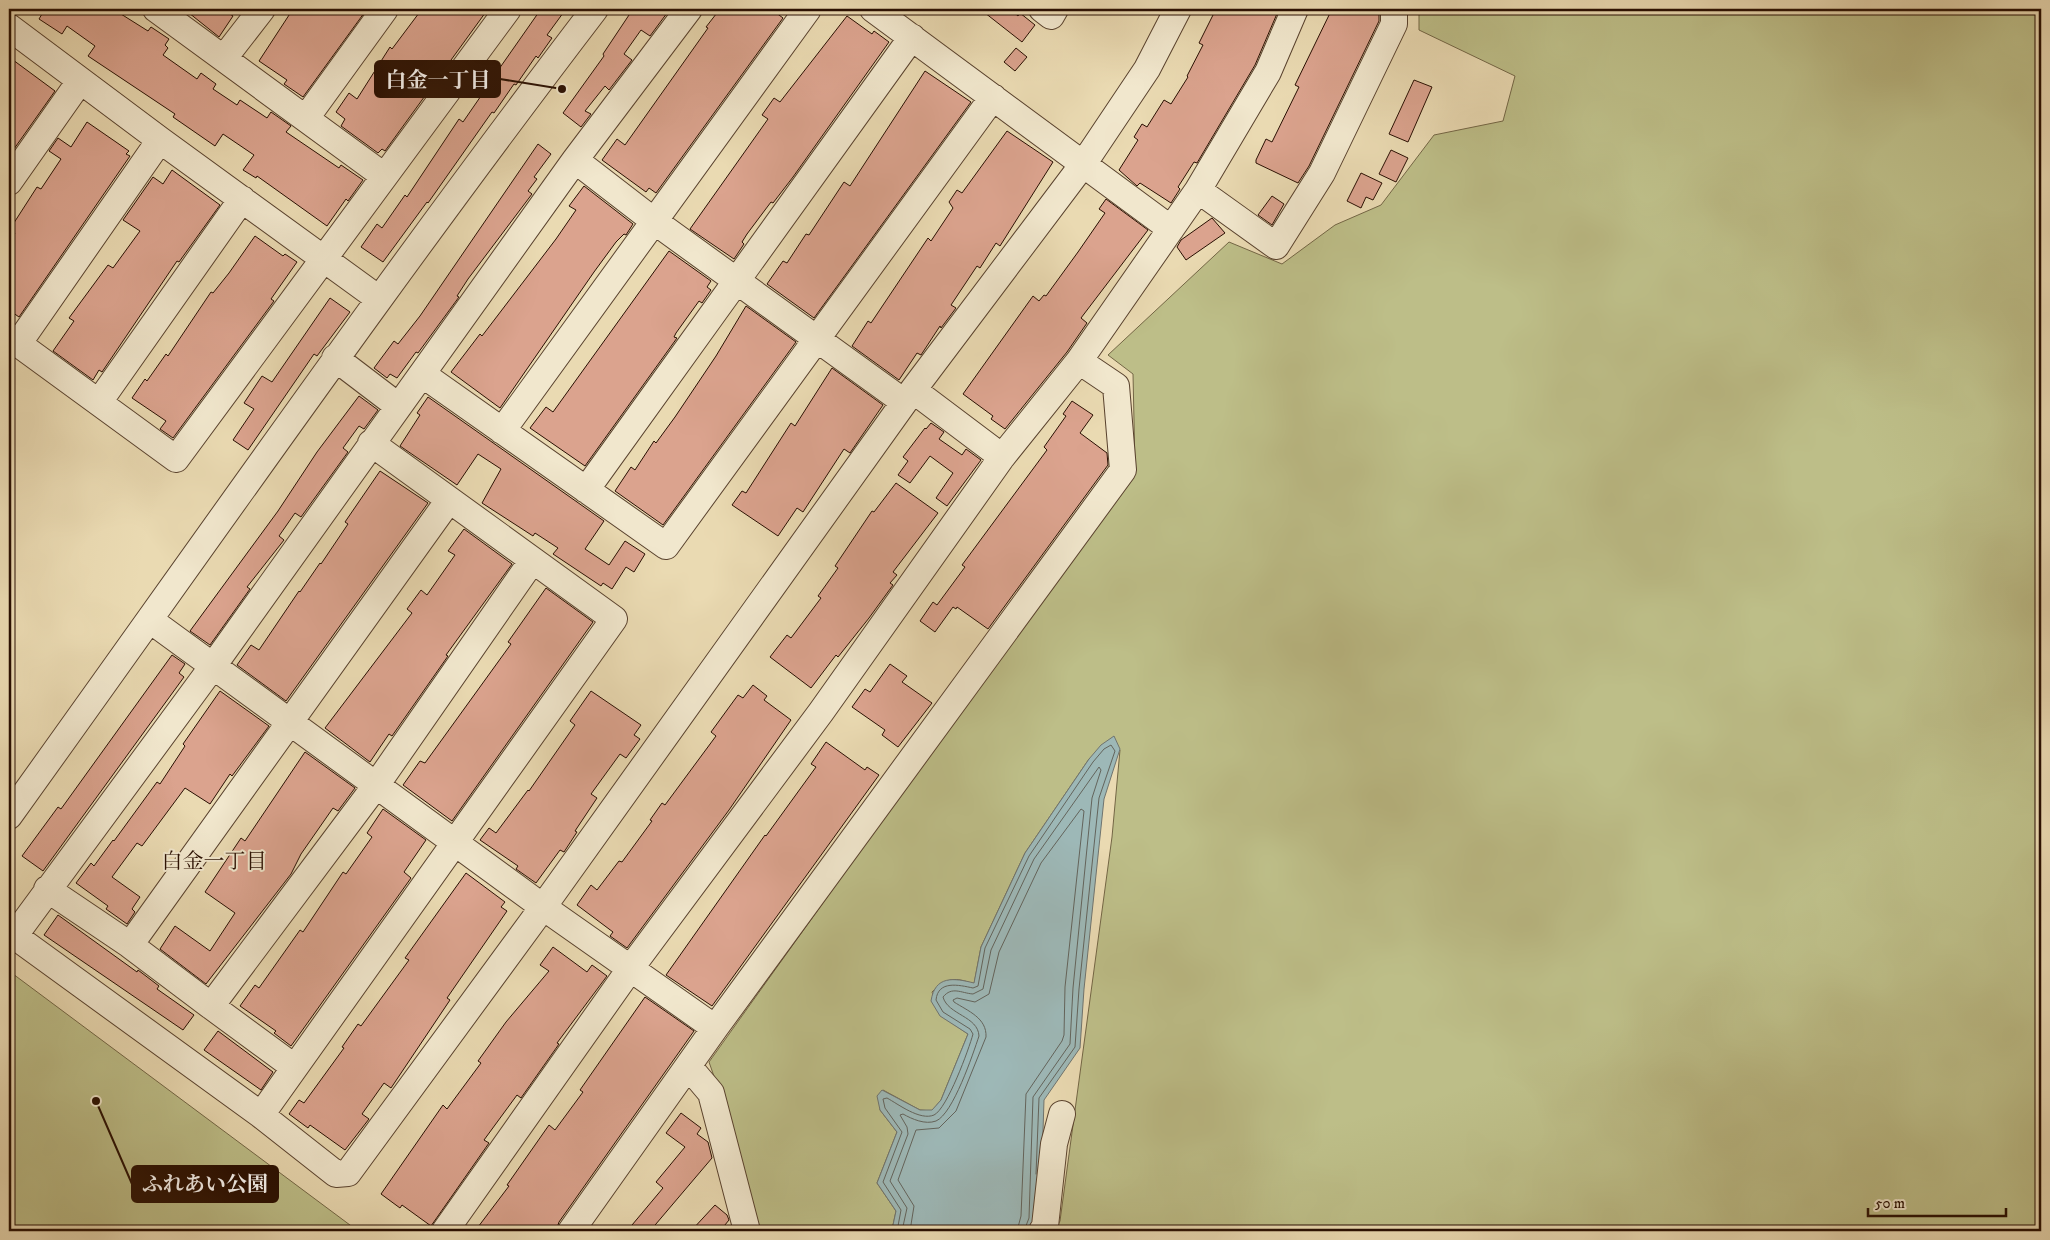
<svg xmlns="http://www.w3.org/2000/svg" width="2050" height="1240" viewBox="0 0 2050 1240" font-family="'IM FELL DW Pica','Noto Serif JP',serif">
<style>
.green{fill:#bdbe88;stroke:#736645}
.water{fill:#9db8b7;stroke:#6f746f}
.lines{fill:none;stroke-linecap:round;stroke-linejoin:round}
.shore{stroke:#63645c;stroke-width:1}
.building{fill:#dba38e;stroke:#290f02}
.minor-casing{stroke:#59422e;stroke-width:28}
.minor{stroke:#f1e7cd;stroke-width:26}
.labels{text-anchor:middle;stroke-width:4;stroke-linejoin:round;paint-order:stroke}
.neighbourhood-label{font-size:21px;fill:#290f02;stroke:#f1e7cd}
.leader{fill:none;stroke:#290f02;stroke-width:2}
.callout-dot{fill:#290f02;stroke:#f1e7cd;stroke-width:2}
.callout{fill:#290f02;stroke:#290f02;stroke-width:2}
.callout-label{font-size:21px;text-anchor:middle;font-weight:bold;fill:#fff}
</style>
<rect width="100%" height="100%" fill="#eadab2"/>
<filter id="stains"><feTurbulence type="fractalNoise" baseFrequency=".004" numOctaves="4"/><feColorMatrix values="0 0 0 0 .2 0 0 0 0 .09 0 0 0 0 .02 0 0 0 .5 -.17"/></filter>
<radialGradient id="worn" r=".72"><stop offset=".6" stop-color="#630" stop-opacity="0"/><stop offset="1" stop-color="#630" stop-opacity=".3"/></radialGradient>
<path class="green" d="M1419,9H2041V1231H1055L1060,1221L1112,837L1120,750L1089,759L1025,853L981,947L974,984C955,977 947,977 932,992L940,1015L968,1034L941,1100L932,1111L920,1110L883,1090L880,1110L897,1132L877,1183L896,1211L893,1225L887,1231H759L737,1142L709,1062L1135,467L1133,374L1108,355L1229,242L1282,264L1335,225L1381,205L1434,135L1503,121L1515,76L1419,30Z
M9,971L358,1231H9Z"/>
<path class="water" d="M1114,736L1120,749L1104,799L1084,989L1080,1048L1044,1100L1040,1223L1034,1231H887L893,1225L896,1211L877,1183L897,1132L880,1110L877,1096L882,1090L920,1110H932L941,1100L968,1034L940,1016L931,1001C935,975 954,978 974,983L981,947L1025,853L1089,759L1101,745Z"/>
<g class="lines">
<path class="shore" d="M894,1231L898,1226L901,1210L883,1182L902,1132L885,1108L883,1099L887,1098C898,1104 920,1121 934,1115C947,1109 969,1049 973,1034L970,1029L943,1012L936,1000C938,980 959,985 973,988L978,986L985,948L1029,856L1093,762L1104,749L1111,745L1115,751L1099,798L1079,989L1075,1047L1039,1098L1036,1174
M902,1231L907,1208L890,1181L908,1134L907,1127L900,1115L903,1114C912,1119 925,1125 936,1121C953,1114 973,1054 979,1036C978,1016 948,1015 943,997C952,986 961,993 973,994L983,989L991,950L1034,859L1099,767L1101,770L1092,798L1073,988L1070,1044L1033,1097L1029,1218L1024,1231
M910,1231L914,1206L898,1180L916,1130L939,1128L956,1111L986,1037C987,1018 968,1011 954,1002L953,1000L957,998L975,1002L989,994L999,952L1041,863L1081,809L1084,811L1065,987L1064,1035L1062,1041L1026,1094L1021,1216L1017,1231"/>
</g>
<path class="building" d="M45,9H113L148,31L151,27L169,39L165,45L168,48L163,55L197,79L201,73L216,84L213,89L237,105L240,100L267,118L271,112L291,126L286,132L339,168L341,165L363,180L348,201L346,199L327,226L257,176L256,178L243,170L254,155L223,134L215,146L173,117L175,114L88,56L95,46L67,26L62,34L39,19Z
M184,9H222L233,16L219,37Z
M293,9H367L303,97L284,84L287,80L259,61Z
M422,9H488L385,151L382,149L378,153L341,126L345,119L336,112L349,93L357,99L390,47L392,49Z
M541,9H566L547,35L552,38L538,58L536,56L516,85L514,84L494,113L492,112L428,203L427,202L383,262L361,247L377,224L382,228L405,195L407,197L459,119L463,122L483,93L480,92L490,77L492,79Z
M633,9H670L650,36L641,30L624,54L632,60L609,90L605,86L585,111L591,114L581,127L563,113L604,56L603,54Z
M720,9H771L783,18L656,193L649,188L646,192L602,160L617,139L625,145L708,28L706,27Z
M980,9H1010L1018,16L1020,13L1035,25L1022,42Z
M1216,9H1279L1255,65L1197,163L1194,162L1178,187L1180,189L1171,203L1140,183L1137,186L1119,170L1138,140L1134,137L1142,124L1147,127L1164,100L1171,104L1188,77L1187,76L1203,45L1199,43Z
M1332,9H1379V21L1309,166L1298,183L1256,163V160L1266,139L1272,142L1299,87L1295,85Z
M847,16L872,34L874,31L889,42L793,177L773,203L771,202L747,234L742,242L744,244L734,259L690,229L768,119L762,115L774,98L780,102Z
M1016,48L1027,57L1015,71L1004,62Z
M9,57L55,91L9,156Z
M925,71L971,102L814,318L767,284L783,261L787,263L806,234L809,235L844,182L850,186Z
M1414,80L1432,87L1408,142L1389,134Z
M87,122L129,151L126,154L130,156L19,317L9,310V242L15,233L10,229L37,187L41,189L61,159L49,151L58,138L71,147Z
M1007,131L1053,162L1000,246L996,243L980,268L977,266L951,305L956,308L941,328L940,326L921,355L917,353L899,380L852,346L868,321L871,323L928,238L931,241L953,208L949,202L957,190L962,193Z
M538,144L551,154L534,177L537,179L528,191L532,194L468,279L457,296L459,297L418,353L416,352L397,378L390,374L387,378L374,368L394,341L398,344L420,316Z
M1391,150L1408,158L1396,182L1379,174Z
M172,170L220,205L179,262L177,261L102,372L99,370L93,380L53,351L74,321L69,318L108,265L113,268L140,231L123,220L153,177L163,184Z
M1361,173L1382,183L1373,200L1366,197L1361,208L1347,201Z
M584,186L633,224L626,235L624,234L616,242L594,272L500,408L451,372L480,334L482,336L556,239L576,210L569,206Z
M1272,196L1284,204L1272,225L1258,215Z
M1106,199L1148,230L1081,318L1087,323L1067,352L1005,429L991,419L993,416L963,394L1033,296L1039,301L1044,295L1046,296L1078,252L1105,213L1099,209Z
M1212,218L1225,233L1186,260L1177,247L1181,240Z
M255,236L283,256L285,254L297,262L271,299L274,301L173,438L160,429L166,421L132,398L145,379L147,381L166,354L168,356L211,292L213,293L229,273Z
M669,251L711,281L707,287L711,290L702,303L699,301L676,333L674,337L677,338L585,466L530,428L546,407L553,412Z
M330,298L350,312L317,356L314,354L248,450L233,440L254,409L244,403L262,376L272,382Z
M746,306L796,342L663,525L615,491L631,467L635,470L654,441L656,443L675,417L716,356Z
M832,368L883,405L850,453L844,449L803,512L797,508L778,536L732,505L742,491L746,493L791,423L795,426Z
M359,396L378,410L364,429L359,426L343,448L348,452L301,517L295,513L279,536L284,540L247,587L250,589L210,645L190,631L278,511L317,452Z
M428,397L604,521L585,549L609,565L625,541L645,554L634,572L626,567L612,589L603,583L601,586L553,554L558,548L535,533L533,536L482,503L501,469L478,454L457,485L400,446L420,415L417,413Z
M1072,401L1093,415L1080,433L1107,453L1108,465L988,629L957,607L956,609L953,607L935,632L920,621L933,602L937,605L965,567L962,565L1047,450L1044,447L1066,416L1063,414Z
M931,423L944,432L939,439L962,455L966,449L981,460L947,506L936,498L953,473L930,456L910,483L898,475L908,461L903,457L925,428L926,429Z
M380,471L428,503L286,701L237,665L251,645L259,650L299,591L300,592L320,563L321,564L348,524L345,522Z
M896,483L938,513L893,572L897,575L890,583L893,585L869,618L838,657L836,655L811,688L770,657L787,635L791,638L821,598L818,596L838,568L835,566L872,511L874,512Z
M464,529L512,564L446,655L448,656L392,736L389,734L370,762L325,728L412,613L407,609L421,590L427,595L455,555L448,551Z
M546,588L593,622L452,821L403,785L420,761L425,763L511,644L508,642Z
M172,655L185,664L179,673L184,677L43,871L22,856L58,807L61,809Z
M890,664L907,676L902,682L932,703L898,747L882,735L885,730L852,707L865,689L870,692Z
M753,685L767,696L764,700L791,720L729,810L627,948L610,936L613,932L577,905L591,885L597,890L619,861L622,862L652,821L650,820L662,803L665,805L716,736L711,732L738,695L743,698Z
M220,691L269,726L232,776L230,774L210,804L185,788L142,846L137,843L112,877L140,897L132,909L135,912L127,924L106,909L108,906L76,883L91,863L94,866L113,840L114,841L157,782L160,784L185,746L183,744Z
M591,691L641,725L634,735L640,739L626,758L620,754L591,794L597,798L575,831L577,832L564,852L560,850L536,883L516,869L518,866L480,840L489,828L496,833L528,790L529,791L575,725L570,721Z
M826,742L865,770L867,767L879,775L712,1006L666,975L765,835L766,836L816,767L811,764Z
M305,752L355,788L338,811L333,808L301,854L291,874L206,984L160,949L175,926L210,951L235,913L205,892L241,838L245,841Z
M383,809L426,840L404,872L411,878L291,1046L274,1033L276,1031L240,1006L255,985L259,988L300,930L303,932L343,872L346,874L372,837L367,833Z
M466,873L505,902L501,907L507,911L447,998L450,1000L391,1088L384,1083L362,1114L369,1119L345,1150L310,1125L308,1128L289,1114L299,1100L304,1103L344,1048L342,1047L358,1024L361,1026L409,960L405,958Z
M58,915L137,972L138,970L159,986L157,989L194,1015L183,1030L44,935Z
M553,947L587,972L592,965L607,976L557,1043L559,1044L521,1098L517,1095L484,1140L489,1143L431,1226L402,1205L400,1208L381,1194L443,1105L447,1109L481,1063L478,1061L506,1022L549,971L540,965Z
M645,997L694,1031L559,1222L556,1231H475L509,1186L507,1185L549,1125L555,1130L583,1092L580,1090Z
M218,1031L273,1072L261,1090L204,1050Z
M681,1113L701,1128L697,1134L708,1142L712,1158L650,1231H627L663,1188L656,1182L685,1147L666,1133Z
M715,1205L727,1215L729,1220L720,1231H691Z"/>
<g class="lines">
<defs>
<path id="minor" d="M156,9L384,176
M873,9L1171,229
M1042,9L1051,16L1055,9
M1295,9L1268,72L1198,190L1276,246L1322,173L1394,24V9
M9,27L160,140L379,299
M224,58L262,9
M306,118L385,9
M575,160L654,221L904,402
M9,182L80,81
M9,337L176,459L508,9
M18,344L160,140
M335,358L398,406
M422,374L666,546L993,97
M913,390L1002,457
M99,402L242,199
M502,431L808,9
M586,490L912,37
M150,620L213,666L575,160L689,9
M9,816C203,546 393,273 595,9
M47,889L130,945L211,1006L377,784L532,561
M9,932L261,1115L336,1174L348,1173L543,907L913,390L1084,163L1147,69L1178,9
M15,935L213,666L543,907L715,1028
M130,945L449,500
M211,1006L294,1067
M689,1067L711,1093L747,1231
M261,1115L614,619L371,443
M445,1231L630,969L821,712L1002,457L1079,361
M571,1231L715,1028L1123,470L1116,386L1079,361L1198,190
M1042,1231L1045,1226L1054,1144L1062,1114"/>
</defs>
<use href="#minor" class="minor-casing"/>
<use href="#minor" class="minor"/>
</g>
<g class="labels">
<g class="neighbourhood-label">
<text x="214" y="868">白金一丁目</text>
</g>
</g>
<path class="leader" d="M562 89L500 79M96 1101L132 1184"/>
<g class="callout-dot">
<circle cx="562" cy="89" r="5"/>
<circle cx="96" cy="1101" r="5"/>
</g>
<g class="callout">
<rect x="375" y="61" width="125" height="36" rx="5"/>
<rect x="132" y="1166" width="146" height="36" rx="5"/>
</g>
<g class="callout-label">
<text x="438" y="87">白金一丁目</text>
<text x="205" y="1191">ふれあい公園</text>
</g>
<rect width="2050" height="1240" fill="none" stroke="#eadab2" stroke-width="30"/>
<rect x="10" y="10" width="2030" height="1220" fill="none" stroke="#290f02" stroke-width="2.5"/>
<rect x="15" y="15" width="2020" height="1210" fill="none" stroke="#290f02"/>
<path d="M1868 1208v8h138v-8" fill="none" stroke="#290f02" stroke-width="2.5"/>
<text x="1875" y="1208" font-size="15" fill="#290f02" stroke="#f1e7cd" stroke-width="4" paint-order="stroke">50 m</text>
<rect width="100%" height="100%" filter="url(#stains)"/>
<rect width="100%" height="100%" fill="url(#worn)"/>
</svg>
